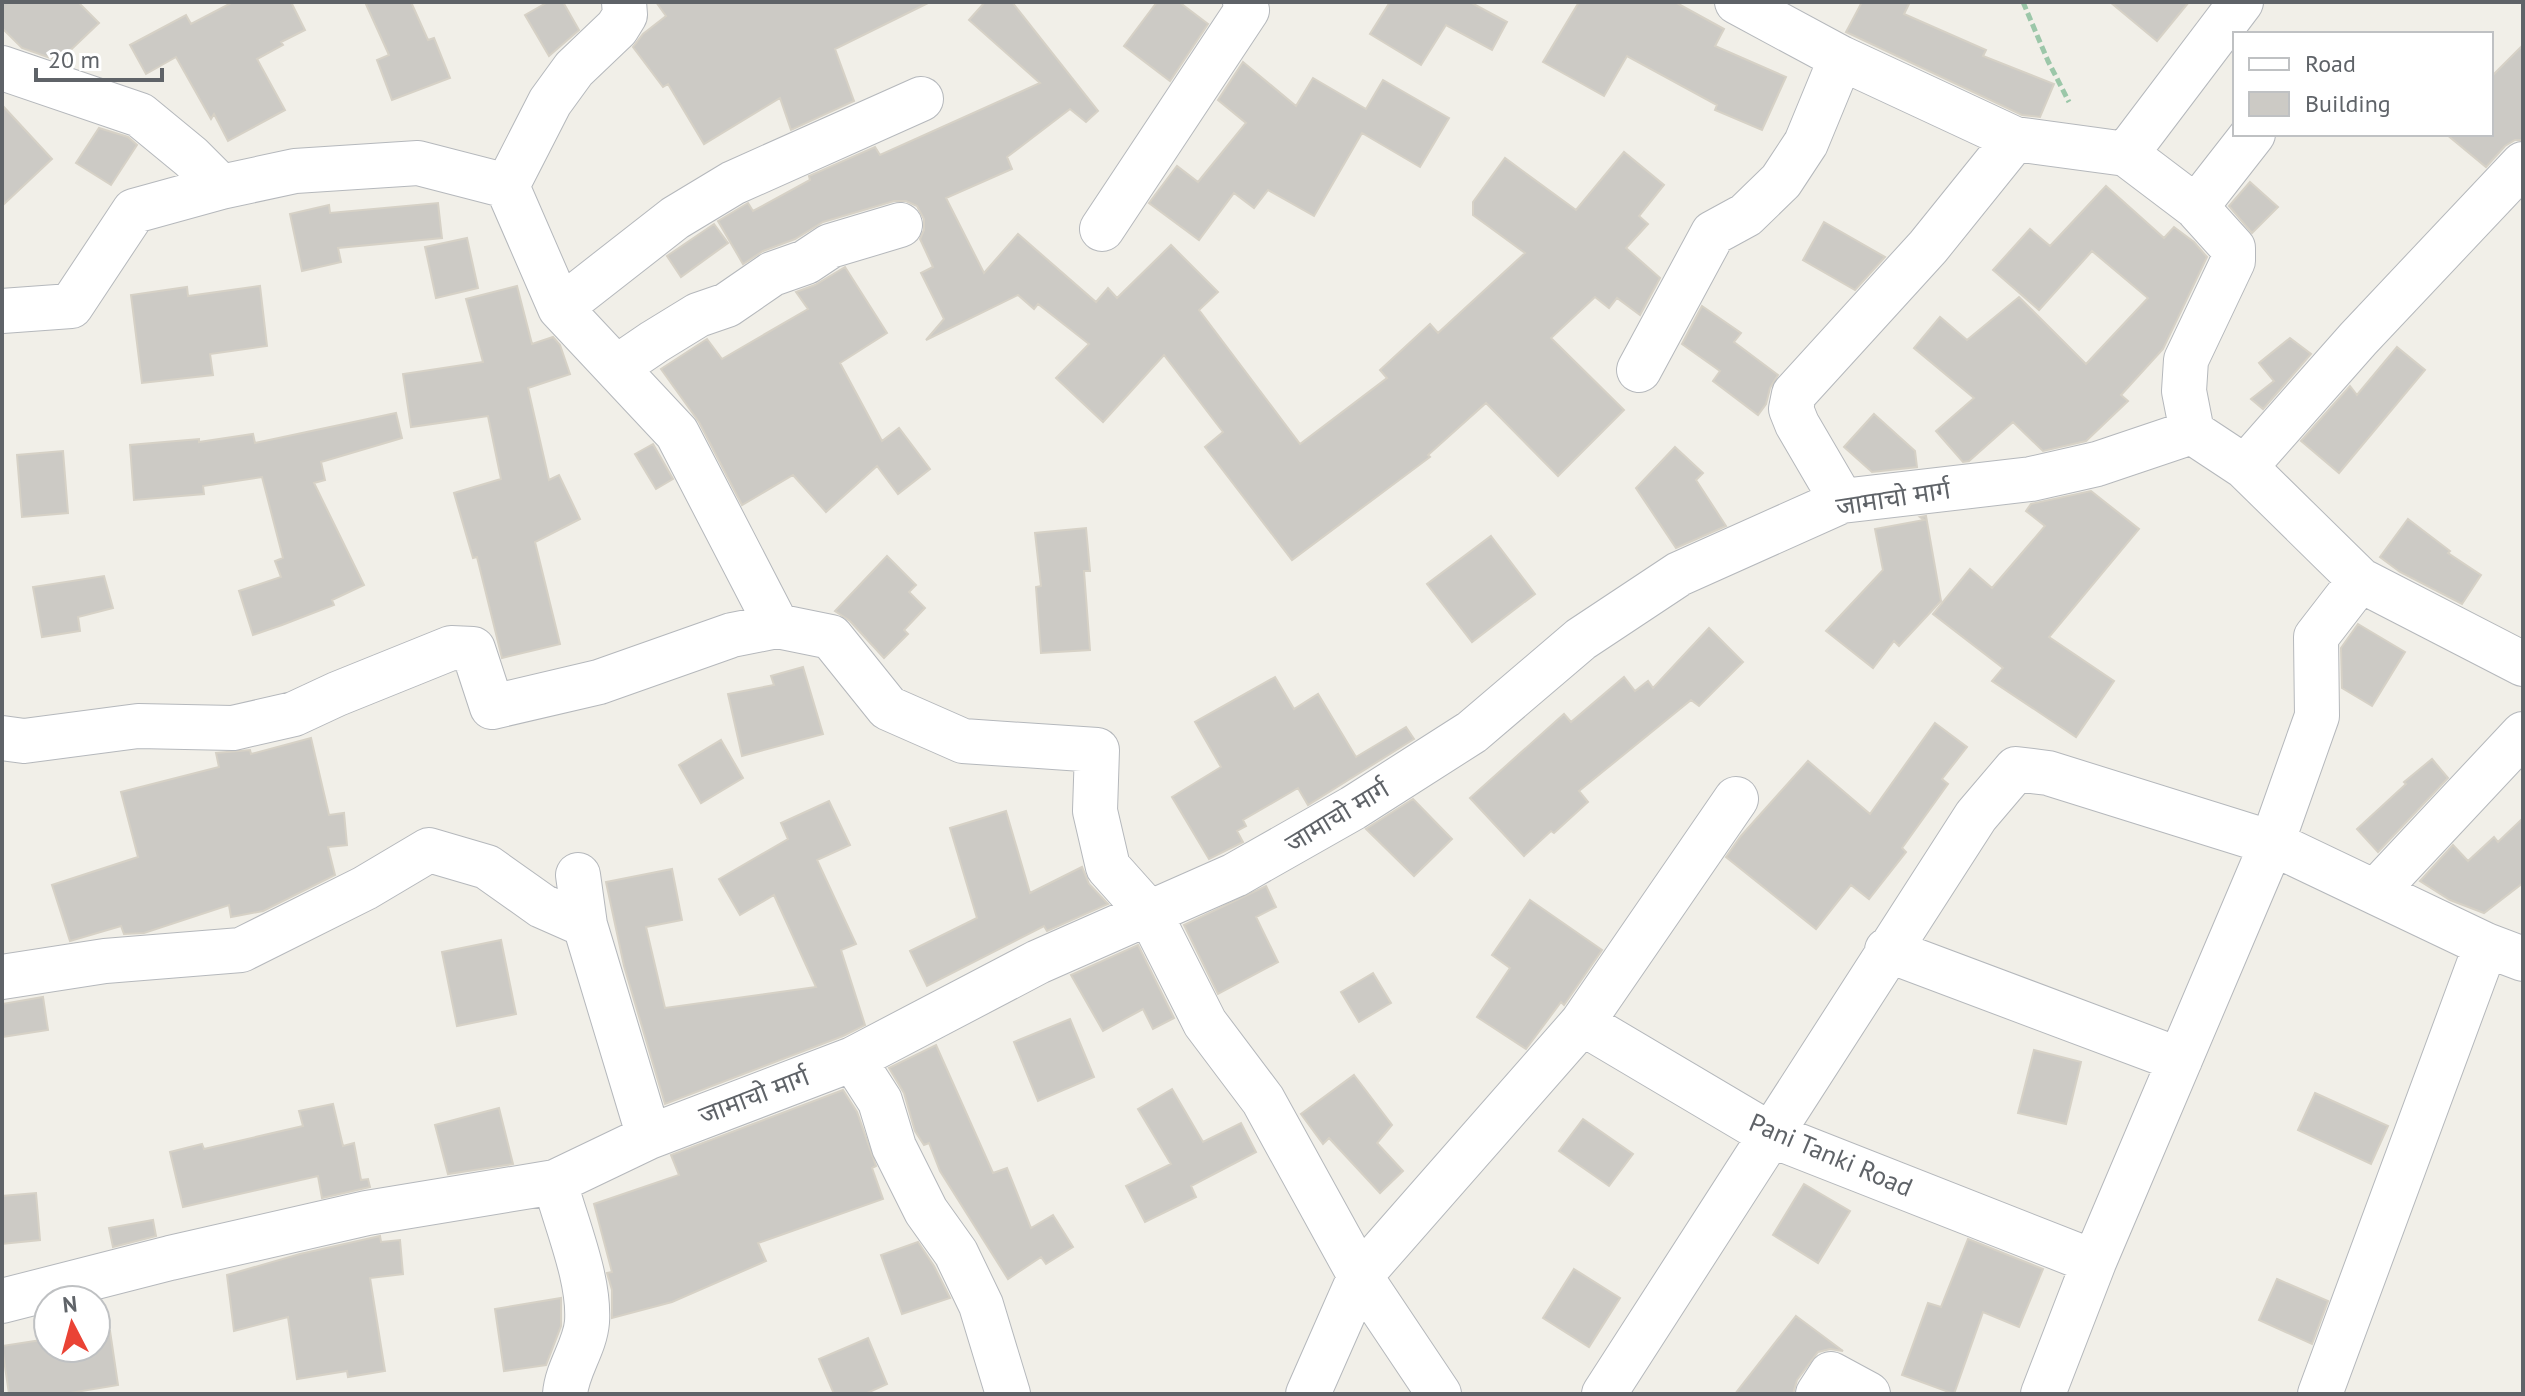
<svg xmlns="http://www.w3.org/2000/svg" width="2525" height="1396" viewBox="0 0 2525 1396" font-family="'PT Sans','Noto Sans Devanagari',sans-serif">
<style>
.building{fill:#cccac5;stroke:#d6d1c6;stroke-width:2}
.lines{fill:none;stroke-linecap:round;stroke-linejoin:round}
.minor-casing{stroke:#b5b8bc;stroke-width:46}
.path{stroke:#9cc7a9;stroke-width:5;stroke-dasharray:8 4;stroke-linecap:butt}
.minor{stroke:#fff;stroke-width:44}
.labels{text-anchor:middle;stroke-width:7;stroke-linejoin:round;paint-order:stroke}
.street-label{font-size:26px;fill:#5f6368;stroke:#fff}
</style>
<rect width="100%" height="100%" fill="#f1efe8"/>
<path class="building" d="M2,2H78L99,23L59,61L22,48L2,28Z
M233,2H291L305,30L281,42L283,45L257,59L285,110L228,141L214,114L211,119L176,57L146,74L130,45L186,15L191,24Z
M365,2H411L428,40L434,38L450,78L392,100L377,60L389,55Z
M548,2H563L579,30L549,56L525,15Z
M656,2H930L835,49L854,101L791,130L780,98L704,144L668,84L663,87L633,47L643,34L666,16Z
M985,2H1012L1098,111L1086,122L1070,109L1007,157L1012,169L946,198L984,273L1018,234L1096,302L1108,288L1117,298L1171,245L1218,292L1199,310L1300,444L1387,378L1380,370L1430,324L1438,333L1525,253L1473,215V202L1505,158L1576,210L1624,152L1664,185L1639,216L1648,224L1626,248L1660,278L1640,315L1617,298L1609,308L1595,297L1551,338L1624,410L1558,476L1486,403L1428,455L1430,457L1292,560L1205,447L1223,432L1164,355L1103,422L1056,378L1089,344L1038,304L1034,309L1018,295L926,340L944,319L921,273L933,267L920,239L924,230V219L917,206L906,201H894L823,222L795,239L763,251L743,264L718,221L748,203L753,211L810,180L809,176L875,147L880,155L1040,83L969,20Z
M1157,2H1179L1208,24L1170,81L1124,46Z
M1390,2H1470L1507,22L1492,50L1446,25L1421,65L1370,34Z
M1579,2H1675L1724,29L1715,46L1786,77L1762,130L1715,110L1717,105L1627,56L1604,96L1543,62Z
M1862,2H1910L1904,14L1986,50L1983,56L2054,84L2040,117L2022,115L1846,32Z
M2110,2H2189L2157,41Z
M2523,45V140H2515L2505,146L2486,167L2446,134H2491V77Z
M1243,62L1296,106L1313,78L1366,109L1383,80L1449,118L1420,167L1362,133L1314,216L1268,190L1254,208L1234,193L1199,240L1149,203L1177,166L1198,182L1246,123L1218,100Z
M2,105L52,159L2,206Z
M99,128L128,137L137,145L111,185L76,163Z
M2250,182L2278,207L2252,233L2229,206Z
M2106,186L2164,238L2174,227L2194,242L2207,257L2163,349L2121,395L2128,401L2086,441L2043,451L2013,422L1969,461L1963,462L1936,431L1974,398L1914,348L1940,317L1967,340L2019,297L2086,364L2148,298L2092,251L2039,310L1993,270L2030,229L2050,246Z
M438,203L442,238L338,248L341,262L302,271L290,214L329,205L330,213Z
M1824,222L1885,257L1855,290L1803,260Z
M714,224L728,243L681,277L667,256Z
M467,238L478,288L436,298L425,247Z
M845,267L887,333L840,363L882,441L899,428L930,469L898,494L877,466L826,512L793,475L742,505L699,422L661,369L707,339L722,359L808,309L796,292L815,285Z
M260,286L267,346L210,354L213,375L142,383L131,295L187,287L188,296Z
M517,286L532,344L553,337L560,345L570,374L528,388L549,480L559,475L580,519L535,542L560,644L502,658L477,557L473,558L454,493L501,479L488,416L411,427L403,374L483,362L466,299Z
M1702,306L1741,333L1734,342L1778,375L1770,388L1766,404L1758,415L1713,381L1720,371L1682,344Z
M2290,338L2311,354L2263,409L2251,399L2274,381L2259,363Z
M2397,347L2425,370L2339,473L2301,441L2350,386L2357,395Z
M396,413L402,438L321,462L325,480L314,483L364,585L332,600L334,605L282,625L253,635L239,591L281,577L275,561L283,558L262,477L203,486L204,494L134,500L130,445L199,439V442L253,434L255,443Z
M1874,414L1915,451L1917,467L1872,472L1844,447Z
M653,444L673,479L656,489L635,454Z
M1675,447L1703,473L1696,480L1726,526L1676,548L1636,488Z
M63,451L68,513L22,517L17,455Z
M2091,491L2139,529L2049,637L2114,681L2076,737L1992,681L2003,668L1933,614L1970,569L1992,588L2045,526L2026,511L2031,504Z
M1926,516L1941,601L1899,646L1894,641L1873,668L1826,631L1883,570L1875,529L1924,520L1920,517Z
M2408,519L2450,551L2448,553L2481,575L2462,604L2400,572L2380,557Z
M1086,528L1090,571H1084L1090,650L1041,653L1036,587L1041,586L1035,533Z
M1491,536L1535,594L1472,642L1427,584Z
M887,556L916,585L909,592L925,608L904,630L908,634L884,658L850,621L835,611Z
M104,576L113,608L78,617L80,631L42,637L33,587Z
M2358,624L2405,652L2372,706L2342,688L2341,648Z
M1709,628L1743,662L1699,706L1691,700L1579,791L1588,802L1554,833L1551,831L1524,856L1470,798L1564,714L1571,722L1624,677L1635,691L1648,681L1653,688Z
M803,667L823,734L742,756L728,694L774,685L771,676Z
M1275,677L1294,709L1318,694L1356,757L1406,727L1414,739L1308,805L1298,788L1243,820L1246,826L1237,831L1243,842L1209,859L1172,797L1221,767L1195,722Z
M1935,723L1967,747L1942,779L1948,784L1902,848L1906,852L1869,899L1851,885L1816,929L1726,857L1741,836L1808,761L1870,814Z
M311,738L329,815L344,813L347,845L328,847L335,875L263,911L231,917L229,905L144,933L124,934L121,926L70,941L52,885L138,857L121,792L219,767L216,753L250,750L251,754Z
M721,740L743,778L701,803L679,765Z
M2432,759L2448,778L2378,852L2357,829L2406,784L2404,782Z
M1413,799L1452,839L1414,876L1366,829Z
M829,801L850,845L817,860L856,944L841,950L865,1025L843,1036L665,1104L624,966L606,882L672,869L682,920L646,927L665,1008L816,987L774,895L740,915L719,879L788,839L781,823Z
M1006,811L1030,893L1082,867L1089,884L1108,904L1047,931L1044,926L927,986L910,951L977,918L950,828Z
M2523,818V883L2484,913L2450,900L2420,881L2453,845L2468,861L2494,837L2498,842Z
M1266,886L1276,907L1256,917L1278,962L1218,994L1184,925Z
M1530,900L1602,950L1564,1005L1561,1002L1526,1049L1477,1017L1510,968L1492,955Z
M501,940L516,1014L457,1026L442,952Z
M1138,945L1174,1018L1153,1029L1143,1009L1103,1031L1071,975Z
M1373,973L1391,1003L1359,1022L1341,992Z
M43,997L48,1030L2,1037V1004Z
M1070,1019L1094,1077L1038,1101L1014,1042Z
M936,1045L993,1173L1007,1168L1031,1228L1053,1215L1073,1247L1046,1264L1041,1257L1008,1279L940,1171L929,1143L924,1145L915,1131L904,1093L889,1068Z
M2034,1050L2081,1062L2066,1124L2018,1113Z
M1354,1075L1392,1125L1377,1143L1403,1171L1380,1193L1329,1138L1323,1144L1301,1114Z
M1172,1089L1203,1142L1241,1123L1256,1152L1191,1186L1196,1197L1145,1222L1126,1186L1171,1164L1138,1109Z
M843,1090L857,1112L876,1166L872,1168L883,1199L758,1243L766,1261L672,1302L612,1318V1290L607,1273L612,1272L594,1204L679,1175L671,1155Z
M2315,1093L2388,1126L2371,1164L2298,1130Z
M333,1104L343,1146L354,1143L361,1180L368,1179L370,1187L322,1198L318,1176L183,1207L170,1152L202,1144L204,1149L303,1126L299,1111Z
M499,1108L513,1164L448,1174L435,1125Z
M1583,1119L1633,1154L1609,1186L1559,1151Z
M1804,1184L1850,1211L1818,1263L1773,1235Z
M36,1193L40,1240L2,1244V1196Z
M153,1220L156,1236L113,1247L109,1228Z
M380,1236L381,1242L400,1240L403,1274L370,1278L385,1371L348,1377L347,1371L297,1379L288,1317L234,1331L227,1275L300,1254Z
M1968,1239L2043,1269L2019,1327L1983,1312L1954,1394L1902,1375L1928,1303L1941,1307Z
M918,1242L934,1266L950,1298L902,1314L881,1255Z
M1574,1269L1620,1298L1589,1347L1543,1318Z
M2277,1279L2328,1301L2312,1344L2259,1320Z
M561,1298V1326L546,1365L504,1371L495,1309Z
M1796,1316L1843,1351L1830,1349L1818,1352L1797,1380L1793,1394H1735Z
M110,1331L118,1385L64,1394H9L2,1346L48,1339V1348H96V1333Z
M868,1338L887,1384L865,1394H834L819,1359Z"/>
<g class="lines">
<defs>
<path id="minor" d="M1737,2L1841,58L2015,139L2126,154L2196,207L2233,248V261L2186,360L2184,391L2192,432
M2,68L140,115L191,157L221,187
M2126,154L2241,2
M507,186L550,102L574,69L617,28L625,15L624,2
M2196,207L2253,134
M1102,229L1247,10L1245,2
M560,308L675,218L733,183L921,99
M2,311L71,306L134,211L221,187L295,171L418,163L507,186L560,308L677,433L777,626L831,637L888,708L963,741L1097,750L1095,811L1108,867L1150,914L1205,1023L1263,1100L1360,1276L1439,1394
M1639,370L1713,233L1746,215L1781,181L1806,143L1841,58
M621,372L632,357L654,342L698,315L727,305L772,274L806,262L830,246L900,225
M2245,467L2360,580L2523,664
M1842,501L1797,424L1791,409L1794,394L1928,247L2015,139
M2,738L24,741L138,726L233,728L294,714L337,694L451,648L473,649L492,707L599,682L732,635L777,626
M578,875L585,925L649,1137
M2375,892L2523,734
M1887,950L2180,1060
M2,977L105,961L241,950L365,888L429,850L487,867L542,906L585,925
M1582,1023L1771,1135L2094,1262
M853,1059L880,1101L894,1147L926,1211L956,1253L981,1305L1008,1394
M555,1182C566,1224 590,1279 587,1322C585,1347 567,1369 565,1394
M2,1301L170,1258L367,1213L555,1182L649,1137L853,1059L1038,962L1235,875L1353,808L1472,732L1581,639L1679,574L1842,501L2031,479L2097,464L2192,432L2245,467L2358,339L2523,164
M1308,1394L1360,1276L1582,1023L1736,799
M1604,1394L1976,816L2016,769L2048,773L2272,843L2486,945L2523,959
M1818,1394L1831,1374L1868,1394
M2043,1394L2094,1262L2272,843L2317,716L2316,637L2360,580
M2320,1394L2486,945"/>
</defs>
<use href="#minor" class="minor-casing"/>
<path class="path" d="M2023,2L2048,61L2069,102"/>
<use href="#minor" class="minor"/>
</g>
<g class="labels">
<g class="street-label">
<text transform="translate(1893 498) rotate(-9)" y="9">जामाचो मार्ग</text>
<text transform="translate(1337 816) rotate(-31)" y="9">जामाचो मार्ग</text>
<text transform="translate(754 1096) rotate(-21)" y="9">जामाचो मार्ग</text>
<text transform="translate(1831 1155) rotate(23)" y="9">Pani Tanki Road</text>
</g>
</g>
<rect width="2525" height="1396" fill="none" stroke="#5f6368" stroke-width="8"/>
<rect x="2233" y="32" width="260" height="104" fill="#ffffff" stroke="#bfc1c3" stroke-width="2"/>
<rect x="2249" y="58" width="40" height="12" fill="#ffffff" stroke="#bfc1c3" stroke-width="2"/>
<text x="2305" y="72" font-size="24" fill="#5f6368">Road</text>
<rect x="2249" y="92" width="40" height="24" fill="#cccac5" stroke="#bfc1c3" stroke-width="2"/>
<text x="2305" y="112" font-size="24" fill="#5f6368">Building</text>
<g transform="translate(72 1324) rotate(354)"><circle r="38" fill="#ffffff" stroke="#bfc1c3" stroke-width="2"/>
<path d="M0-6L14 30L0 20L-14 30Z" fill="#ea4335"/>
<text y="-12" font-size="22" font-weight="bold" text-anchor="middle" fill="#5f6368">N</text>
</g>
<path d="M36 68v12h126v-12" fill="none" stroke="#5f6368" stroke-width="4"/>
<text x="48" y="68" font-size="24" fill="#5f6368" stroke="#ffffff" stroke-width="6" paint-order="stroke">20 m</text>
</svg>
